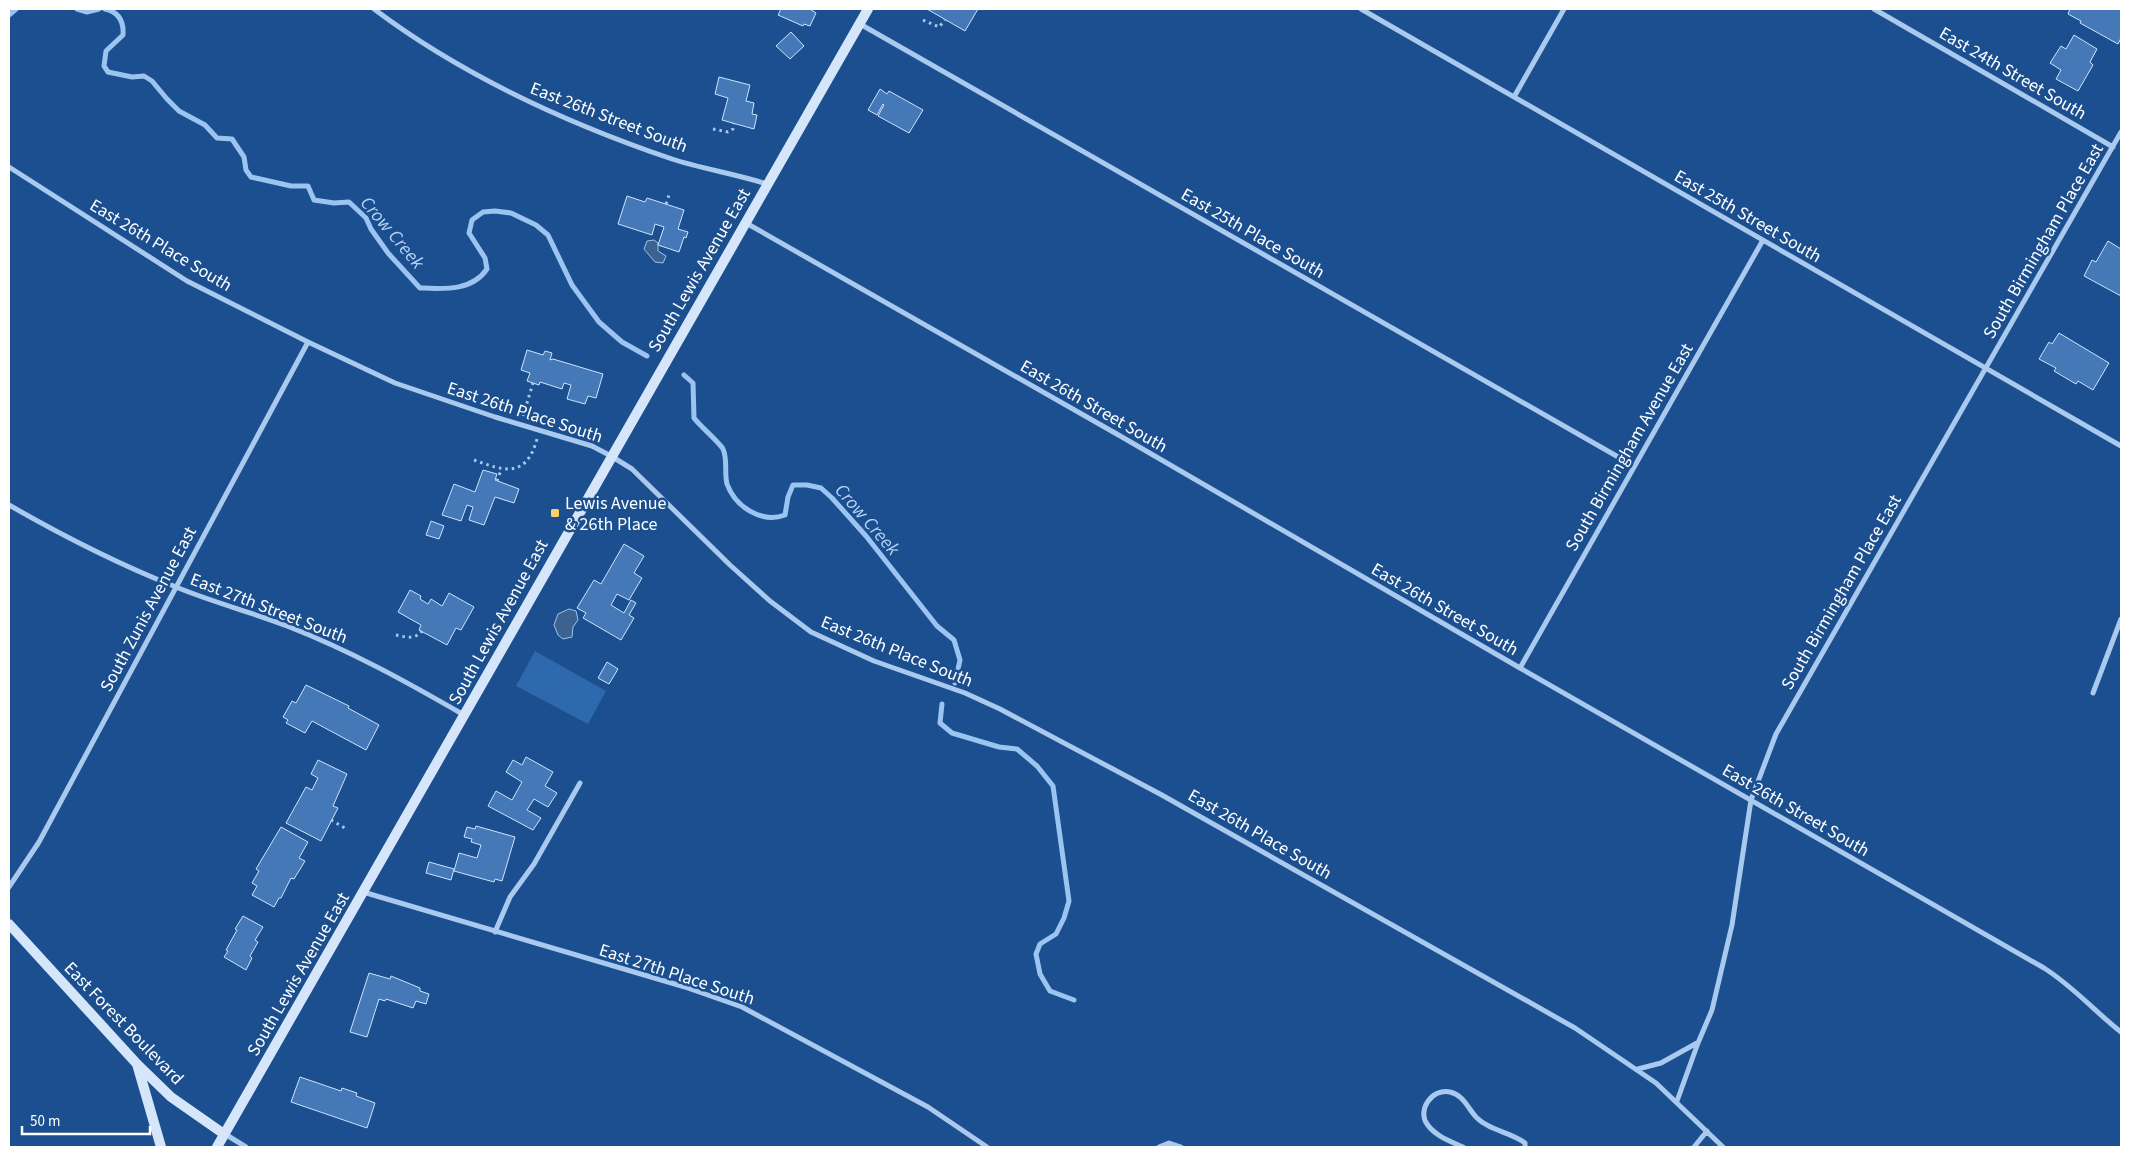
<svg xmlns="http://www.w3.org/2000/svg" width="2130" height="1156" viewBox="0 0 2130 1156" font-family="'Source Sans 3',sans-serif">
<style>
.green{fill:#2e69ad}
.water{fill:#3c6290;stroke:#9cc4f0}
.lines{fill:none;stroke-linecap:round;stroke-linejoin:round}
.stream{stroke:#9cc4f0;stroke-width:5}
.building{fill:#4478b7;stroke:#cfe3fa}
.path{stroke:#a9c9ee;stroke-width:3;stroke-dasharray:2.5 4;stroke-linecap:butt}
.street{stroke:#a9c9ee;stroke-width:5}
.secondary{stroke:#d6e6fa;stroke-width:10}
.poi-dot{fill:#ffd166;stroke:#1b4f8f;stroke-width:2}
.labels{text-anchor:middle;stroke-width:5;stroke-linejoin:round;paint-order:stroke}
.street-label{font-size:18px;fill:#fff;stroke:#1b4f8f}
.poi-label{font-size:18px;fill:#fff;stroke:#1b4f8f;text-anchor:start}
.water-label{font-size:19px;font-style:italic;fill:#b5d3f5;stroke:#1b4f8f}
</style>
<rect width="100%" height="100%" fill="#1b4f8f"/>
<path class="green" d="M535,651L606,691L588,724L516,686Z"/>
<path class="water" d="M654,240L658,243V251L666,256L663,263L655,262L644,249L647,241Z
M569,609L576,611L578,620L573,627L572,637L563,639L558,635L554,625L558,614Z"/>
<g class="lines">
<path class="stream" d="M77,9L87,12L99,9
M105,9C119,12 124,21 123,35L106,51L104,66L108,72L132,77L144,76L152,81L167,99L179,111L205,125L217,138L232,139L244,157L246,170L251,177L291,186H308L314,200L334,203L349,202L366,218L371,229L388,253L420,288C445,289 472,291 487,269L485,258L469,233L472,220L483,212L495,211L511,213L536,225L548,235L572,285L599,322L622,342L647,356
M9,15L16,9
M684,375L693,383L694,418C700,426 720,443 723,449C728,460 724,473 727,484C735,506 761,524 785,515L788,497L793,485H807L821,488L832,498L866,536L937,626L954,640L960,660L955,683
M942,704L940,723L952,733L999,747L1017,749L1037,766L1053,786L1069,901L1064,918L1056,934L1040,944L1036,954L1040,974L1050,991L1074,1000"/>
</g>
<path class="building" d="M781,9H810L816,13L810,26L804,24L803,26L778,15Z
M927,9H978L965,31Z
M2070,9H2121V38L2118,44L2080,23L2081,21L2068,14Z
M791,32L804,46L790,59L776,46Z
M2074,35L2097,49L2090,62L2093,65L2078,91L2056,79L2061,70L2050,63L2061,46L2066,49Z
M719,77L750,85L746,101L754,103L752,114L757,115L754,129L722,120L728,98L715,94Z
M880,89L887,94L889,91L923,110L909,133L878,116L884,105L883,104L877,115L868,110Z
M627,196L645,202L647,198L684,210L678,229L688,232L686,238L684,237L679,252L658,245L664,227L655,224L652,235L618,224Z
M2108,241L2121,249V296L2084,276L2092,260L2096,262Z
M2059,333L2109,363L2093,390L2078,381L2076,384L2054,371L2056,368L2039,359L2049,342L2052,344Z
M527,350L543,355L545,351L552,353L550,360L553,359L603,374L596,398L588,396L585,404L567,399L571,385L564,383L562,389L540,382L539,385L527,381L530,373L521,370Z
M483,470L497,474L495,480L519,489L514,503L495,497L484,525L469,520L473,507L467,505L461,521L442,515L454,484L475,492Z
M431,521L444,526L439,539L426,535Z
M624,544L644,556L634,573L642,578L629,600L617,594L611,605L624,613L631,600L636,603L629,615L634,618L621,640L583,618L586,613L577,608L594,580L601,584Z
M410,590L421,596L420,599L428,604L431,599L442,606L449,593L474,607L461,630L456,628L447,645L419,630L421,625L398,612Z
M607,662L618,669L609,684L598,678Z
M306,685L349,706L348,708L379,725L366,750L312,721L305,733L286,723L288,720L283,717L292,701L296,703Z
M526,757L553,772L545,786L557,793L548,807L534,799L527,810L541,818L533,830L488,806L496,791L512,800L522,782L506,772L513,760L522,765Z
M318,760L347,774L333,806L338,808L321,841L286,823L306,787L312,790L318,778L311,774Z
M476,826L515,837L502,881L495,879L494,882L454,871L459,853L477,858L481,845L471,842L472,839L464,837L467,827L475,829Z
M281,827L308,842L299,858L305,861L294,879L291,878L281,898H279L274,907L252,895L257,886L252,883L259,871L256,869Z
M429,862L454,869L451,880L426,873Z
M243,916L263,927L255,940L258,942L250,956L252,958L246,970L224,957L228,951L226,950L237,930L235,929Z
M369,973L390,979L391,976L420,988V991L429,994L426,1004L416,1001L413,1008L386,999L385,1001L379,999L367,1037L350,1032Z
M300,1077L341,1091L342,1088L357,1093L356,1096L375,1103L367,1128L291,1102Z"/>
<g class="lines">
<path class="path" d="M923,20L939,27L945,20
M713,129L728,132L733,129L734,123
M666,204L670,192
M523,416L533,383
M474,460C504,471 526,479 537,439
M497,481L501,470
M396,635C405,637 415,640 422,631
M331,820L345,828"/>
<path class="street" d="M374,9C463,76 566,123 672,159C703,169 736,174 767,184
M1361,9L2121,446
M1874,9L2113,147
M860,24L1634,466
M1514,97L1564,9
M9,167L187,281L308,342L395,383L495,417L592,446L611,456L632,469L730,565L770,601L811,632L874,661L965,693L1000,709L1160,794L1575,1028L1656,1083L1723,1147
M746,223L1122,437L1520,668L2044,968C2074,987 2094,1011 2121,1032
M9,505C63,536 118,564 176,587C212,602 251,612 287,626C349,650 407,682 464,715
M1520,668L1763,240
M2093,693L2121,619
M9,887L39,842L308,342
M363,892L685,987L742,1007L928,1107L987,1147
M495,932L510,897L534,864L580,783
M1638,1069L1661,1063L1697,1043
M1677,1101L1698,1043L1712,1010L1732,925L1751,800L1776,734L2121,132
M225,1134L246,1147
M1159,1147L1169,1143L1181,1147
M1463,1147C1450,1141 1435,1136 1427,1124C1417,1110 1432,1088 1450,1092C1464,1095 1468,1109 1477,1118C1490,1131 1511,1132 1525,1143V1147
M1694,1147L1707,1131"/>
<path class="secondary" d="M9,924L137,1064L171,1097L224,1134
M137,1064L161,1147
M217,1147L868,9"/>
</g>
<rect class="poi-dot" x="550" y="508" width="10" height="10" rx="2.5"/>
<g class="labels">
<g class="street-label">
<text transform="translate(2013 73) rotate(30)" y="6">East 24th Street South</text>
<text transform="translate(609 117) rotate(21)" y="6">East 26th Street South</text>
<text transform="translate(1748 216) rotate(30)" y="6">East 25th Street South</text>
<text transform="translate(1253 233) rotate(30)" y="6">East 25th Place South</text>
<text transform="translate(2043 241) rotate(-60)" y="6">South Birmingham Place East</text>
<text transform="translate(161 245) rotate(31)" y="6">East 26th Place South</text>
<text transform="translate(699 270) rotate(-60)" y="6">South Lewis Avenue East</text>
<text transform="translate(1094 406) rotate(30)" y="6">East 26th Street South</text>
<text transform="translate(525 412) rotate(18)" y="6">East 26th Place South</text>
<text transform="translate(1629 447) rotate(-60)" y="6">South Birmingham Avenue East</text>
<text transform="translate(1841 592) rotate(-60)" y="6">South Birmingham Place East</text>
<text transform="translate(269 608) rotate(21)" y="6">East 27th Street South</text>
<text transform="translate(148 609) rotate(-62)" y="6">South Zunis Avenue East</text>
<text transform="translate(1445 609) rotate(30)" y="6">East 26th Street South</text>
<text transform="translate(498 622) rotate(-61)" y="6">South Lewis Avenue East</text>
<text transform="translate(897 651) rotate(22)" y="6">East 26th Place South</text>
<text transform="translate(1796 810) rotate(30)" y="6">East 26th Street South</text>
<text transform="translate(1260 834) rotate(30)" y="6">East 26th Place South</text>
<text transform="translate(298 974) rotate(-60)" y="6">South Lewis Avenue East</text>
<text transform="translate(677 974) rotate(18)" y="6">East 27th Place South</text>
<text transform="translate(124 1023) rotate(46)" y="6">East Forest Boulevard</text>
</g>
<g class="poi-label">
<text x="565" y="509">Lewis Avenue<tspan x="565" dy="21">&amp; 26th Place</tspan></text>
</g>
<g class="water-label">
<text transform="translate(393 232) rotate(50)" y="7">Crow Creek</text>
<text transform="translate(868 519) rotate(49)" y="7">Crow Creek</text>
</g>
</g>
<rect width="2130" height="1156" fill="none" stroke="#ffffff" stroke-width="20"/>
<path d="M22 1126v8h128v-8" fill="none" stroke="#ffffff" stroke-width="2.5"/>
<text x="30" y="1126" font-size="15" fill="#ffffff" stroke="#1b4f8f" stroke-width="4" paint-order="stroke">50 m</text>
</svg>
